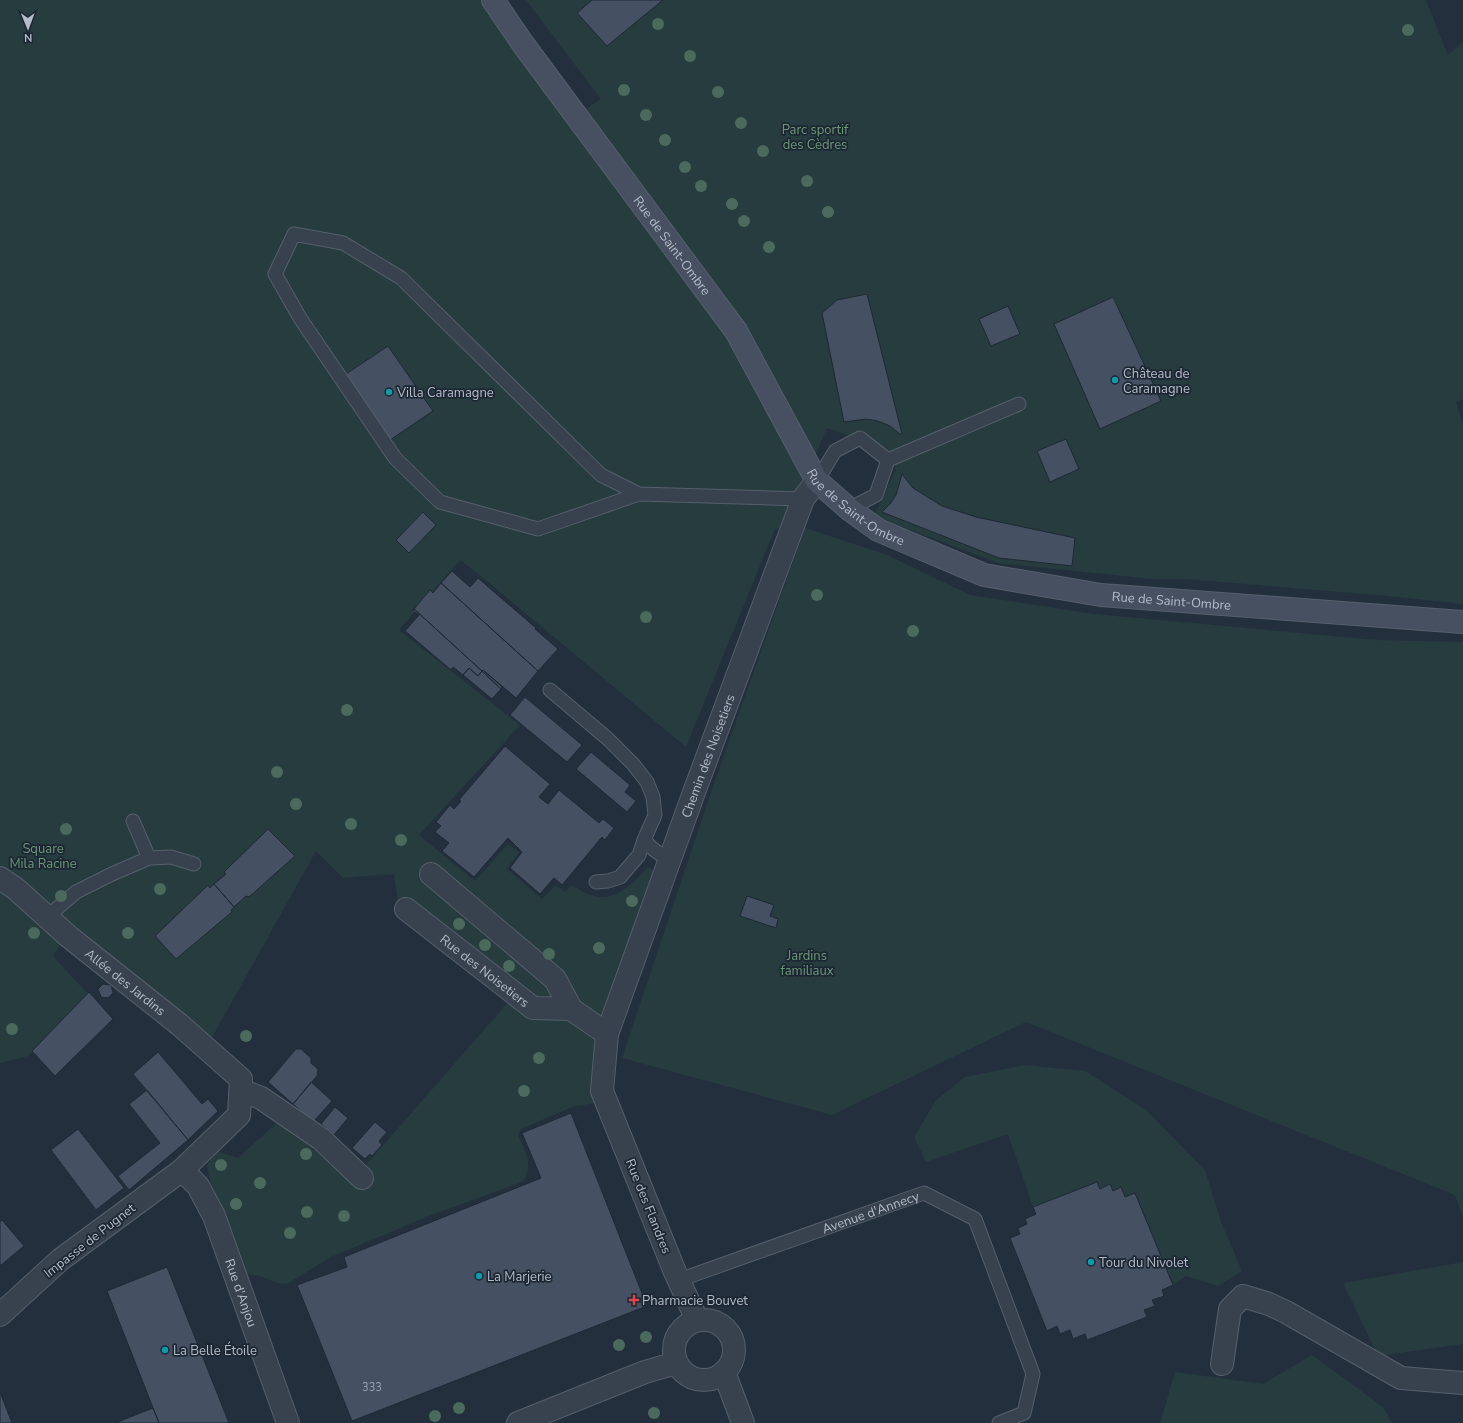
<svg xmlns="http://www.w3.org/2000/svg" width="1463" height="1423" viewBox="0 0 1463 1423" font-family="'Nunito Sans',sans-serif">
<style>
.green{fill:#263c3f}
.building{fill:#455162;stroke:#1f2835}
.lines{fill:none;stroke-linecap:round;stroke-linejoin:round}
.lane-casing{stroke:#565f6c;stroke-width:15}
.street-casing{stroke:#565f6c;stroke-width:24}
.secondary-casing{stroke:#565f6c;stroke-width:24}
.lane{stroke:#38414e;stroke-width:13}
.street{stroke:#38414e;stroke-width:22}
.secondary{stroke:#465061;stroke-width:22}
.tree{fill:#4b6a5d}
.culture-dot{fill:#0f9aa8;stroke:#1d2633;stroke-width:1.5}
.health-dot{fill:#e0444e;stroke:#1d2633;stroke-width:1.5}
.labels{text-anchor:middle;stroke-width:3.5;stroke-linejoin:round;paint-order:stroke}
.number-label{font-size:11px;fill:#98a1af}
.park-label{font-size:13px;fill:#6b9a76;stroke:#1d2633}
.street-label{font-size:13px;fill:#b4bcc9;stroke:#1d2633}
.poi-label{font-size:13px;fill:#b4bcc9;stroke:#1d2633;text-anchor:start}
</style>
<rect width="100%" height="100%" fill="#242f3e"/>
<path class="green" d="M0,0H484L724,327L800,466L802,484L781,528L775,529L686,747L482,577L460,560L399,630L520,725L419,835L475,881L508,844L519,852L507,869L542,899L556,885L565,892L571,885C578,888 584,893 591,895C616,903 632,884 648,867L657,872L595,1103L572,1107L521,1129L518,1135C526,1153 533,1162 524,1181L429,1216L331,1257L287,1284L277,1283L260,1276L244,1274L210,1182L207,1166L216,1151L238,1158L280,1120L351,1182L511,999L399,911L394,874L343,878L316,851L210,1041L64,939L53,956L88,994L28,1056L0,1063Z
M526,0H1426L1448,55L1463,42V399L1456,402L1463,424V604L1398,597L1187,579H1152L998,563L874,516L896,469L889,450L827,428L812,463L736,313L586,109L601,99Z
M805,528L885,554L970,595L1094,614L1377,640L1463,642V1218L1455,1195L1026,1022L832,1115L622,1058L712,789Z
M1026,1065L1085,1071L1146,1110L1205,1170L1221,1222L1242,1271L1218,1286L1186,1276L1173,1285L1135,1193L1125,1197L1121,1188L1113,1191L1110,1184L1100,1189L1097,1182L1033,1207L1008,1134L926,1162L914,1137L936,1100L965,1077Z
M1463,1262V1344L1378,1356L1343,1283Z
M1312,1355L1383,1407L1392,1423H1160L1175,1372L1263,1384Z"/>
<path class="building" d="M592,0H663L607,46L577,13Z
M867,294L902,434H900L890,426L878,421L866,419L844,422L822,313L837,300Z
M1113,297L1161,401L1100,429L1054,324Z
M1008,306L1020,334L991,346L979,319Z
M388,346L433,411L390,440L346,374Z
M1066,439L1079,469L1050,482L1037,451Z
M902,474L913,488L942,506L976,517L1075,538L1072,566L999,558L882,512L890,504L896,495Z
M423,512L436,525L409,553L396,540Z
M452,571L470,587L478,578L536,628L535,629L558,649L538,671L441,583Z
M441,583L538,671L516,698L483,670L482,671L414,609L430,590L433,593Z
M414,609L482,671L478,676L469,668L463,675L453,667L451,670L405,631L419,615L413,611Z
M469,668L478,676L482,671L501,689L492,699L463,675Z
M483,670L502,687L501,689L482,671Z
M525,697L582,745L567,762L510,715Z
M505,746L550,784L539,797L548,804L559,790L599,823L603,819L614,828L605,840L602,837L562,885L554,878L540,894L510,868L522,852L508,838L474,877L442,851L449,843L435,832L441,826L436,822L450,805L454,809L461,801L459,800Z
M591,752L630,785L625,792L636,801L627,812L576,769Z
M268,829L295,856L249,897L246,896L234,907L214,884L226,874L224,872Z
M214,884L234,907L231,910L232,912L176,959L155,936L208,885L210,888Z
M747,896L774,905L770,916L778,919L776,928L740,916Z
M103,984L111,985L113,993L108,998L101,997L98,989Z
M89,992L113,1019L55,1076L32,1051Z
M296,1049H301L311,1058V1063L318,1069L317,1076L293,1104L268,1082Z
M158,1052L202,1104L208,1099L218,1111L188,1140L133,1074Z
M311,1082L332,1101L313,1122L293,1104Z
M147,1090L188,1140L129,1190L118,1176L160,1143L129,1104Z
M335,1107L348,1118L334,1135L321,1124Z
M571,1113L647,1306L352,1421L297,1285L347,1267L344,1257L541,1178L522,1133Z
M375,1122L387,1132L379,1141L382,1145L372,1156L370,1154L365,1159L352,1148Z
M78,1129L124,1188L96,1210L51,1150Z
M1097,1182L1100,1189L1110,1184L1113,1191L1121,1187L1125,1197L1135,1193L1173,1285L1162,1290L1164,1296L1152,1300L1155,1306L1144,1310L1147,1317L1087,1340L1085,1334L1073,1339L1070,1330L1060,1334L1057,1326L1047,1331L1010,1238L1020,1234L1018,1228L1027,1224L1025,1219L1036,1214L1033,1207Z
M2,1220L24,1246L0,1266V1222Z
M167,1267L229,1423H159L107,1291Z
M0,1392L12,1423H0Z
M153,1408L159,1423H115Z"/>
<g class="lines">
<defs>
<g id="lane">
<path d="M888,460L1019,404"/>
<path d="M817,481L835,451L860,438L888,460L876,495L849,509"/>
<path d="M639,494L601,475L401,278L343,243L294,234L275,274L300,318L395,458L440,502L538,529L639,494L803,499"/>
<path d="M550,690L608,739L633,764L647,782L653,797L655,815L644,840L653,849L670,861"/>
<path d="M133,821L149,858"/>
<path d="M596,882L608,881L620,877L639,855L644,840"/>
<path d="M47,917L76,892L112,874L149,858L171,857L194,864"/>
<path id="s1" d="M679,1280L924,1193L975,1219L1033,1374L1024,1413L999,1423"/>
</g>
<g id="street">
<path d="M431,874L555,979L571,1009L607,1034"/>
<path id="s2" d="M0,878L16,889L68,936L180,1025L241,1079L239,1115L182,1170L60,1260L0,1315"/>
<path id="s3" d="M406,909L533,1008L571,1009"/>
<path d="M241,1090L261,1098L321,1139L362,1178"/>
<path id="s4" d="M182,1170L198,1186L214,1216L288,1423"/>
<circle cx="704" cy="1350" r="30"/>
<path id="s5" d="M697,1320L675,1272L602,1091L607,1034L693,795L803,499L817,481"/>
<path d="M1222,1364L1230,1309L1243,1296L1269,1304L1286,1312L1401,1378L1463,1383"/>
<path d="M724,1372L743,1423"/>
<path d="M518,1423L645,1372L676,1363"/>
</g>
<g id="secondary">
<path id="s6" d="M493,0L523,44L736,331L817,481L849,509L878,530L984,575L1101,595L1463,622"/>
</g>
</defs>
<use href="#lane" class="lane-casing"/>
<use href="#street" class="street-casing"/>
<use href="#secondary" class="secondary-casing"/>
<use href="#lane" class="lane"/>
<use href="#street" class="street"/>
<use href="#secondary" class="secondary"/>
</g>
<g class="tree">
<circle cx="658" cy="24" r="6"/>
<circle cx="1408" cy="30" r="6"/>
<circle cx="690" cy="56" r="6"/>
<circle cx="624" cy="90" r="6"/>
<circle cx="718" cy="92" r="6"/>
<circle cx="646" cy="115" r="6"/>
<circle cx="741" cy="123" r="6"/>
<circle cx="665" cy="140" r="6"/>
<circle cx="763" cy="151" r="6"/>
<circle cx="685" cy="167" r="6"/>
<circle cx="807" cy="181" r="6"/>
<circle cx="701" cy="186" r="6"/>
<circle cx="732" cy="204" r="6"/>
<circle cx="828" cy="212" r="6"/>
<circle cx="744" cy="221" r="6"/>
<circle cx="769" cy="247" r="6"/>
<circle cx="817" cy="595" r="6"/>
<circle cx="646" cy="617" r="6"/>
<circle cx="913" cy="631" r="6"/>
<circle cx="347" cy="710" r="6"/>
<circle cx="277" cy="772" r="6"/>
<circle cx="296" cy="804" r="6"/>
<circle cx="351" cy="824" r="6"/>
<circle cx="66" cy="829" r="6"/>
<circle cx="401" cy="840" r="6"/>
<circle cx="160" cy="889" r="6"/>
<circle cx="61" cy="896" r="6"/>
<circle cx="632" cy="901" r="6"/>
<circle cx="459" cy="924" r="6"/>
<circle cx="34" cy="933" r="6"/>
<circle cx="128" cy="933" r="6"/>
<circle cx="485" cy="945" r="6"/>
<circle cx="599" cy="948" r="6"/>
<circle cx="549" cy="954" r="6"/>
<circle cx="509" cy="966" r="6"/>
<circle cx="12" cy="1029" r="6"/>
<circle cx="246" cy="1036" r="6"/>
<circle cx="539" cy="1058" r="6"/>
<circle cx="524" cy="1091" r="6"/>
<circle cx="306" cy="1154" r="6"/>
<circle cx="221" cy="1165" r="6"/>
<circle cx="260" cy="1183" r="6"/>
<circle cx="236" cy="1204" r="6"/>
<circle cx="307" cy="1212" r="6"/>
<circle cx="344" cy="1216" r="6"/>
<circle cx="290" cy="1233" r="6"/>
<circle cx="646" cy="1337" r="6"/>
<circle cx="619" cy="1345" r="6"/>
<circle cx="459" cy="1408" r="6"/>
<circle cx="654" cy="1413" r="6"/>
<circle cx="435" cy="1416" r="6"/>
</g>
<g class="culture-dot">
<circle cx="1115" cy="380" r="4"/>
<circle cx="389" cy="392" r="4"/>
<circle cx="1091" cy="1262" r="4"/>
<circle cx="479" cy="1276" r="4"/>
<circle cx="165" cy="1350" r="4"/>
</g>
<path class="health-dot" d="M632 1294h4v4h4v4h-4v4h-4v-4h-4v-4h4z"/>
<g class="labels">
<g class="number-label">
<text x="372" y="1391">333</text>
</g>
<g class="park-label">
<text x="815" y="134">Parc sportif<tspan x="815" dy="15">des Cèdres</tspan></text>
<text x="43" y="853">Square<tspan x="43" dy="15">Mila Racine</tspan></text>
<text x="807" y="960">Jardins<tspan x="807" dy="15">familiaux</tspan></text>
</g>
<g class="street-label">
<text dy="5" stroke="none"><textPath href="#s6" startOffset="304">Rue de Saint-Ombre</textPath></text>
<text dy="5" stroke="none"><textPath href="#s6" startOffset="628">Rue de Saint-Ombre</textPath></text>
<text dy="5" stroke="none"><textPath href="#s6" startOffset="964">Rue de Saint-Ombre</textPath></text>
<text dy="5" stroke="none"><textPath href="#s5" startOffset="601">Chemin des Noisetiers</textPath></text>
<text dy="5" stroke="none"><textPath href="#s3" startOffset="100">Rue des Noisetiers</textPath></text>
<text dy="5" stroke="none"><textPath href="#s2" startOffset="163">Allée des Jardins</textPath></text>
<text transform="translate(649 1206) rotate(68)" y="5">Rue des Flandres</text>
<text dy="5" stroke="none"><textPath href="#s1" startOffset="203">Avenue d'Annecy</textPath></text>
<text transform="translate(89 1240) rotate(-38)" y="5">Impasse de Pugnet</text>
<text dy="5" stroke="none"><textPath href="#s4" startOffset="138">Rue d'Anjou</textPath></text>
</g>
<g class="poi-label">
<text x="1123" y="378">Château de<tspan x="1123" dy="15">Caramagne</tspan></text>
<text x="397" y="397">Villa Caramagne</text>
<text x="1099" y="1267">Tour du Nivolet</text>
<text x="487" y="1281">La Marjerie</text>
<text x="642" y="1305">Pharmacie Bouvet</text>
<text x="173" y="1355">La Belle Étoile</text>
</g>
</g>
<g transform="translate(28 28) rotate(179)" stroke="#1d2633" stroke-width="3" paint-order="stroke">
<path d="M0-3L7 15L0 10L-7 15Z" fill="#b4bcc9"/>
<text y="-6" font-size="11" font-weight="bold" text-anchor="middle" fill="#b4bcc9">N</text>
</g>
</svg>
